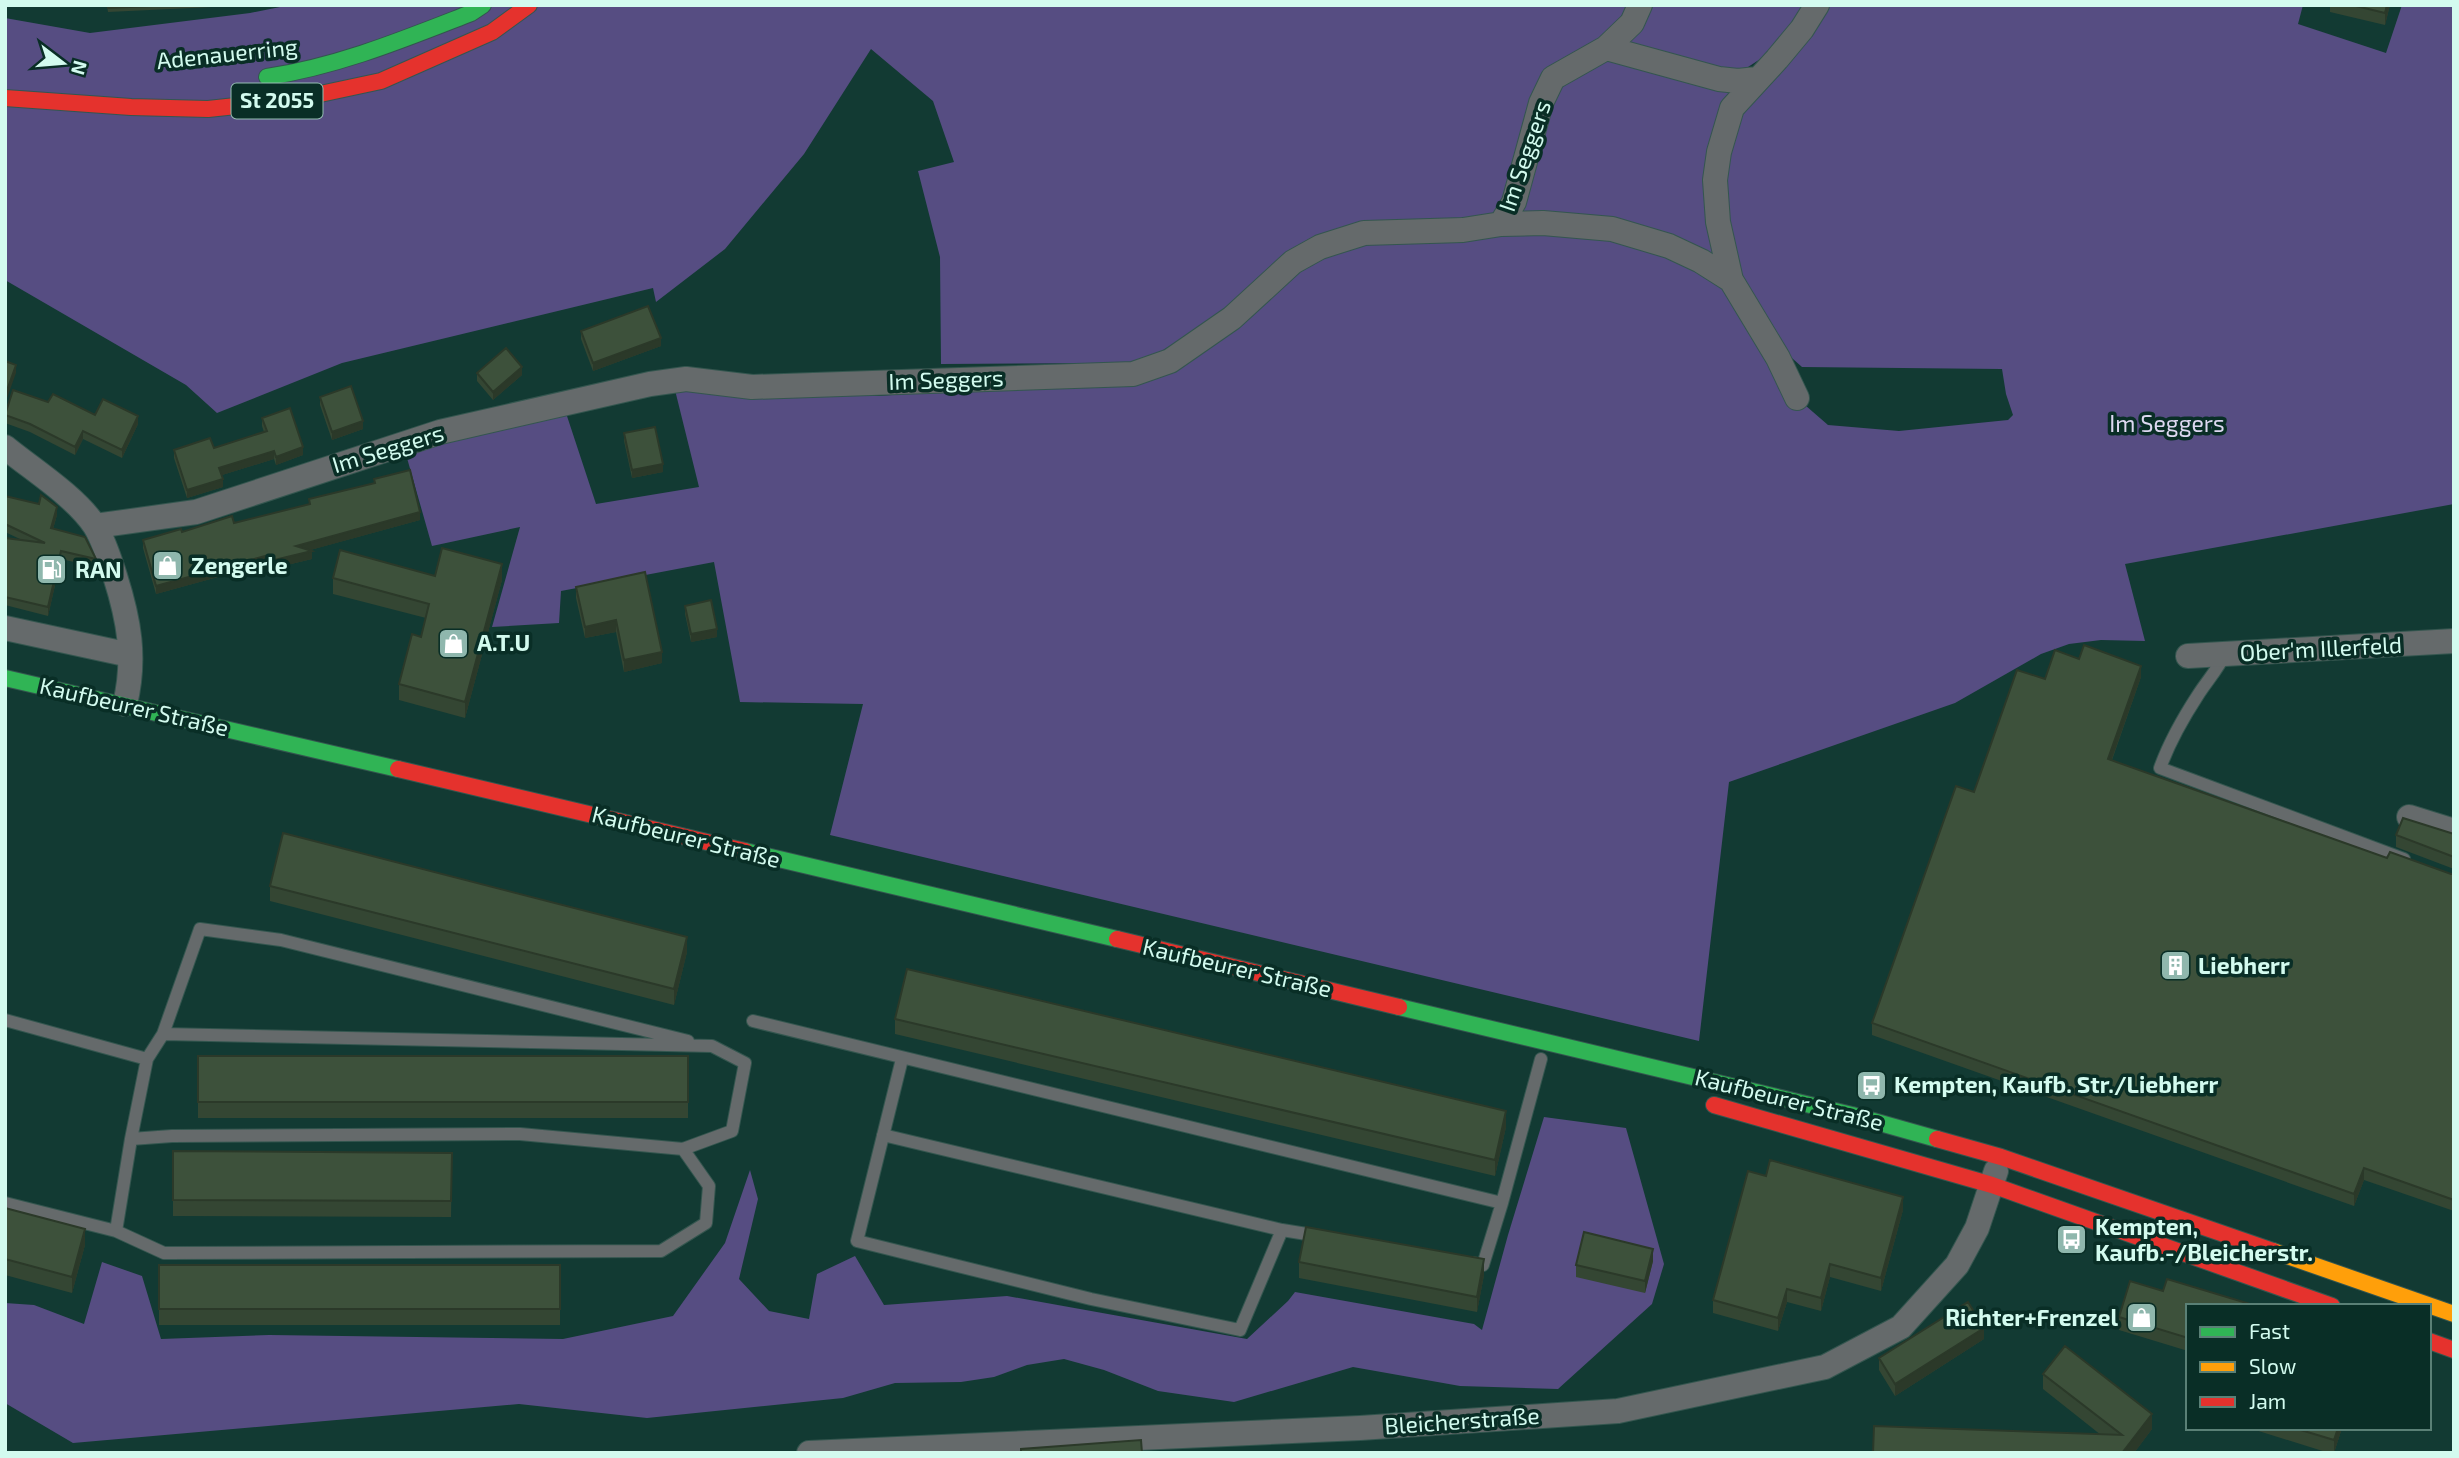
<svg xmlns="http://www.w3.org/2000/svg" width="2459" height="1458" viewBox="0 0 2459 1458" font-family="'Exo 2',sans-serif">
<style>
.green{fill:#564d82}
.lines{fill:none;stroke-linecap:round;stroke-linejoin:round}
.lane-casing{stroke:#34564f;stroke-width:14}
.street-casing{stroke:#34564f;stroke-width:26}
.fast-casing{stroke:#34564f;stroke-width:18}
.slow-casing{stroke:#34564f;stroke-width:18}
.jam-casing{stroke:#34564f;stroke-width:18}
.lane{stroke:#656a6b;stroke-width:12}
.street{stroke:#656a6b;stroke-width:24}
.fast{stroke:#30b455;stroke-width:16}
.slow{stroke:#ff9f0a;stroke-width:16}
.jam{stroke:#e5322d;stroke-width:16}
.wall{fill:#344633}
.shaded-wall{fill:#2b3929}
.building{fill:#3d513b;stroke:#2b3929;stroke-width:2}
.labels{text-anchor:middle;stroke-width:7;stroke-linejoin:round;paint-order:stroke}
.shield{fill:#092e26;stroke:#96beb3;stroke-width:2}
.shield-label{font-size:21px;font-weight:bold;fill:#d3fbef}
.street-label{font-size:23px;fill:#d3fbef;stroke:#092e26}
.park-label{font-size:23px;fill:#ddd8f1;stroke:#092e26}
.poi-label{font-size:23px;font-weight:bold;fill:#d3fbef;stroke:#092e26;text-anchor:start}
</style>
<rect width="100%" height="100%" fill="#123a33"/>
<path class="green" d="M290,5H1631L1598,43L1568,56L1513,181L1495,216L1364,226L1160,352L1129,363L941,364L940,257L918,171L954,162L933,101L871,49L804,154L725,249L656,302L653,288L342,363L217,413L186,385L5,280V18L90,33L250,13Z
M1646,5H1807L1771,52L1748,67L1730,71L1631,49V40Z
M1823,5H2303L2298,24L2386,53L2402,5H2454V504L2125,564L2145,641L2101,640L2069,644L2041,654L1955,703L1729,782L1699,1041L830,835L863,704L740,702L714,562L561,591L559,623L492,627L520,527L432,546L405,451L565,410L596,504L699,487L674,386L879,396L1054,382L1133,381L1295,268L1353,243L1502,230L1609,236L1697,266L1730,295L1798,399L1828,425L1899,431L2008,420L2013,415L2006,394L2002,369L1802,367L1784,351L1741,275L1728,222L1724,181L1739,110Z
M1616,59L1735,91L1720,255L1525,217L1521,208L1560,83L1604,61Z
M1544,1117L1626,1128L1664,1264L1652,1304L1558,1389L1460,1386L1353,1367L1234,1402L1158,1391L1104,1370L1064,1359L1027,1365L994,1377L961,1382L895,1383L843,1398L647,1418L519,1404L73,1443L5,1403V1303L34,1305L84,1324L102,1262L142,1276L161,1339L269,1335L563,1339L673,1316L725,1243L750,1170L758,1199L739,1279L769,1311L809,1319L817,1274L855,1256L884,1305L1007,1296L1247,1339L1288,1301L1295,1292L1474,1324L1482,1330L1508,1235Z"/>
<g class="lines">
<defs>
<path id="lane" d="M2225,654C2218,669 2207,681 2198,695C2183,718 2169,743 2160,768L2404,859
M5,1020L147,1059
M753,1021L1502,1203L1541,1059
M163,1034L200,929L281,940L688,1041
M883,1135L1282,1230L1240,1330L1091,1299L857,1241L902,1059
M131,1139L147,1059L163,1034L712,1046L745,1063L732,1131L683,1149
M5,1203L116,1231L164,1253L661,1251L706,1223L709,1186L683,1149L520,1134L172,1136L131,1139L116,1231
M1282,1230L1319,1236
M1472,1263L1483,1265L1502,1203"/>
<path id="street" d="M1606,48L1719,79L1738,81L1757,79
M1501,224L1514,202L1541,103L1553,78L1606,48L1632,23L1640,5
M1731,280L1718,222L1715,180L1719,152L1732,108L1777,59L1802,29L1817,5
M5,447C33,470 75,496 95,526C104,541 110,560 115,576C129,620 136,658 125,704
M95,526L196,512L440,432L650,384L686,379L752,387L1133,374L1170,361L1232,318L1293,262L1320,247L1364,233L1463,230L1501,224L1543,223L1612,229L1669,246L1701,261L1731,280L1778,358L1797,398
M5,628L130,655
M2188,656L2454,641
M2409,817L2454,831
M809,1453L1360,1428L1618,1411L1825,1367L1901,1327L1957,1265L1977,1228L1996,1171"/>
<path id="fast" d="M267,77C339,66 404,39 471,13L483,5
M5,678L398,769
M745,851L1117,939
M1399,1007L1852,1115L1937,1139"/>
<path id="slow" d="M2273,1251L2454,1314"/>
<path id="jam" d="M5,98L131,107L208,109L292,100L381,81L492,32L529,5
M398,769L745,851
M1117,939L1399,1007
M1714,1105L1992,1185L2332,1306
M1937,1139L2001,1157L2273,1251
M2429,1341L2454,1350"/>
</defs>
<use href="#lane" class="lane-casing"/>
<use href="#street" class="street-casing"/>
<use href="#fast" class="fast-casing"/>
<use href="#slow" class="slow-casing"/>
<use href="#jam" class="jam-casing"/>
<use href="#lane" class="lane"/>
<use href="#street" class="street"/>
<use href="#fast" class="fast"/>
<use href="#slow" class="slow"/>
<use href="#jam" class="jam"/>
</g>
<path class="wall" d="M107,5H233V6L108,12Z
M2330,5H2390L2385,25L2330,12Z
M581,331L661,346L593,371L581,339Z
M477,373L522,375L493,400L477,381Z
M320,397L363,429L332,440L320,405Z
M48,402L95,415L138,424L122,458L83,439L75,455L30,432L5,423V413Z
M262,418L303,455L276,465L274,459L222,475L223,487L187,498L174,458V450L214,448L264,432L262,426Z
M624,433L663,472L632,478L624,441Z
M374,479L420,520L310,550L312,559L266,570L265,564L156,594L143,548V540L182,532L234,523L309,504V499L374,483Z
M5,496L57,515L53,529L96,559V567L61,559L48,616L5,605V538L22,540L5,532Z
M435,576L502,580L465,718L399,700V684L421,637L426,618L333,594V578Z
M576,587L662,663L624,672L616,632L585,638L576,598Z
M685,606L717,637L691,642L685,614Z
M2079,659L2141,677L2112,760L2387,858L2451,874H2454V1211L2364,1180L2354,1206L1872,1035V1023L1974,792L2045,679Z
M2454,834V869L2396,847V835Z
M270,886L687,952L674,1005L270,901Z
M895,1019L1506,1127L1495,1176L895,1034Z
M198,1056H688V1118H198Z
M173,1151L452,1153L451,1217L173,1216Z
M5,1208L85,1245L72,1293L5,1275Z
M1903,1210L1881,1291L1830,1277L1821,1311L1787,1302L1778,1331L1713,1313V1300Z
M1653,1261L1645,1293L1576,1277V1265Z
M1299,1262L1484,1275L1477,1312L1299,1278Z
M159,1265H560V1325H159Z
M2163,1291L2250,1306H2188V1351L2119,1330V1317Z
M1984,1339L1895,1396L1879,1370V1358Z
M2043,1374L2152,1429L2134,1453L2101,1435L2043,1389Z
M2249,1428H2342L2334,1453H2329Z"/>
<path class="shaded-wall" d="M2387,5H2390L2385,25V13Z
M661,338V346L593,371V363Z
M16,365V373L6,401V393Z
M522,367V375L493,400V392Z
M138,416V424L122,458V450Z
M363,421V429L332,440V432Z
M83,431V439L75,455V447Z
M303,447V455L276,465V457Z
M274,451V459L219,476V468Z
M663,464V472L632,478V470Z
M223,479V487L187,498V490Z
M57,507V515L51,536V528Z
M420,512V520L296,554V546Z
M61,551V559L48,616V607Z
M312,551V559L266,570V562Z
M265,556V564L156,594V586Z
M502,564V580L465,718V702Z
M616,620V632L585,638V627Z
M717,629V637L691,642V634Z
M662,652V663L624,672V660Z
M2141,666V677L2108,770V759Z
M687,937V952L674,1005V989Z
M1506,1111V1127L1495,1176V1160Z
M2364,1168V1180L2354,1206V1194Z
M1903,1197V1210L1881,1291V1278Z
M85,1229V1245L72,1293V1277Z
M1653,1249V1261L1645,1293V1281Z
M1484,1259V1275L1477,1312V1297Z
M1830,1264V1277L1821,1311V1298Z
M1787,1289V1302L1778,1331V1318Z
M1984,1328V1339L1895,1396V1384Z
M2152,1414V1429L2134,1453H2122Z
M2338,1428H2342L2334,1453V1440Z"/>
<path class="building" d="M108,5H174L108,8Z
M2352,5H2387L2385,13Z
M648,306L661,338L593,363L581,331Z
M506,348L522,367L493,392L477,373Z
M5,361L16,365L6,393L5,392Z
M351,386L363,421L332,432L320,397Z
M13,390L48,402L53,394L95,415L103,399L138,416L122,450L83,431L75,447L30,424L5,415Z
M290,408L303,447L276,457L274,451L219,468L223,479L187,490L174,450L210,438L214,448L267,431L262,418Z
M655,427L663,464L632,470L624,433Z
M410,470L420,512L296,546L312,551L266,562L265,556L156,586L143,540L181,529L182,532L232,516L234,523L310,504L309,499L375,483L374,479Z
M41,495L57,507L51,528L85,537L96,559L61,551L48,607L5,597V538L45,543L5,524V496L39,504Z
M442,548L502,564L465,702L399,684L412,634L421,637L429,604L333,578L340,550L435,576Z
M645,572L662,652L624,660L616,620L585,627L576,587Z
M711,600L717,629L691,634L685,606Z
M2084,645L2141,666L2108,759L2387,858L2390,852L2451,874H2454V1200L2364,1168L2354,1194L1872,1023L1956,786L1974,792L2017,670L2045,679L2055,650L2079,659Z
M2403,818L2454,834V857L2396,835Z
M283,833L687,937L674,989L270,886Z
M907,969L1506,1111L1495,1160L895,1019Z
M198,1056H688V1102H198Z
M173,1151L452,1153L451,1201L173,1200Z
M1770,1160L1903,1197L1881,1278L1830,1264L1821,1298L1787,1289L1778,1318L1713,1300L1748,1171L1766,1176Z
M5,1208L85,1229L72,1277L5,1259Z
M1306,1227L1484,1259L1477,1297L1299,1262Z
M1584,1232L1653,1249L1645,1281L1576,1265Z
M159,1265H560V1309H159Z
M2167,1279L2250,1304V1306H2188V1338L2119,1317L2130,1281L2163,1291Z
M1968,1302L1984,1328L1895,1384L1879,1358Z
M2065,1346L2152,1414L2122,1453H1873L1874,1426L2122,1435L2043,1374Z
M2294,1428H2338L2334,1440Z
M1141,1440L1142,1453H1021V1449Z"/>
<defs>
<symbol id="shop-square" viewBox="-11 -11 22 22"><rect x="-9" y="-9" width="18" height="18" rx="4" fill="#8fb7ad" stroke="#092e26"/><path d="M-5-2.5h2.3a2.7 3.5 0 0 1 5.4 0H5L5.5 6h-11ZM-1.5-2.5h3a1.5 2.3 0 0 0-3 0Z" fill="#fff"/></symbol>
<symbol id="fuel-square" viewBox="-11 -11 22 22"><rect x="-9" y="-9" width="18" height="18" rx="4" fill="#8fb7ad" stroke="#092e26"/><path d="M-5.5-6h7V0h2V4h1.3V-2.5L3-4.5l.8-.8L6-3V5H2.5V1h-1V6h-7ZM-4.2-4.7v3.2H.2V-4.7Z" fill="#fff"/></symbol>
<symbol id="building-square" viewBox="-11 -11 22 22"><rect x="-9" y="-9" width="18" height="18" rx="4" fill="#8fb7ad" stroke="#092e26"/><path d="M-4-6H4V6H1V3H-1V6H-4ZM-2.5-4.3h1.7v1.8h-1.7ZM.8-4.3h1.7v1.8H.8ZM-2.5-1h1.7V.8h-1.7ZM.8-1h1.7V.8H.8Z" fill="#fff"/></symbol>
<symbol id="bus-square" viewBox="-11 -11 22 22"><rect x="-9" y="-9" width="18" height="18" rx="4" fill="#8fb7ad" stroke="#092e26"/><path d="M-5-6H5V4H4V6H2V4H-2V6H-4V4H-5ZM-3.5-4V0h7V-4ZM-3.5 1.2v1.5H-2V1.2ZM2 1.2v1.5H3.5V1.2Z" fill="#fff"/></symbol>
</defs>
<g fill-rule="evenodd">
<use href="#shop-square" x="150" y="548" width="35" height="35"/>
<use href="#fuel-square" x="34" y="552" width="35" height="35"/>
<use href="#shop-square" x="436" y="626" width="35" height="35"/>
<use href="#building-square" x="2158" y="948" width="35" height="35"/>
<use href="#bus-square" x="1854" y="1068" width="35" height="35"/>
<use href="#bus-square" x="2054" y="1222" width="35" height="35"/>
<use href="#shop-square" x="2124" y="1300" width="35" height="35"/>
</g>
<g class="labels">
<rect class="shield" x="231.5" y="83.5" width="91" height="35" rx="5"/>
<g class="shield-label">
<text x="277" y="108">St 2055</text>
</g>
<g class="street-label">
<text transform="translate(227 54) rotate(-6)" y="8">Adenauerring</text>
<text transform="translate(1525 156) rotate(-71)" y="8">Im Seggers</text>
<text transform="translate(946 380) rotate(-2)" y="8">Im Seggers</text>
<text transform="translate(388 449) rotate(-17)" y="8">Im Seggers</text>
<text transform="translate(2321 649) rotate(-3)" y="8">Ober'm Illerfeld</text>
<text transform="translate(134 707) rotate(13)" y="8">Kaufbeurer Straße</text>
<text transform="translate(686 837) rotate(14)" y="8">Kaufbeurer Straße</text>
<text transform="translate(1237 968) rotate(13)" y="8">Kaufbeurer Straße</text>
<text transform="translate(1789 1100) rotate(14)" y="8">Kaufbeurer Straße</text>
<text transform="translate(1462 1421) rotate(-4)" y="8">Bleicherstraße</text>
</g>
<g class="park-label">
<text x="2167" y="432">Im Seggers</text>
</g>
<g class="poi-label">
<text x="191" y="574">Zengerle</text>
<text x="75" y="578">RAN</text>
<text x="477" y="651">A.T.U</text>
<text x="2198" y="974">Liebherr</text>
<text x="1894" y="1093">Kempten, Kaufb. Str./Liebherr</text>
<text x="2095" y="1235">Kempten,<tspan x="2095" dy="26">Kaufb.-/Bleicherstr.</tspan></text>
<text x="2118" y="1326" text-anchor="end">Richter+Frenzel</text>
</g>
</g>
<rect width="2459" height="1458" fill="none" stroke="#d3fbef" stroke-width="14"/>
<rect x="2186" y="1304" width="245" height="126" fill="#092e26" stroke="#5a8076" stroke-width="2"/>
<rect x="2200" y="1327" width="35" height="10" fill="#30b455" stroke="#5a8076" stroke-width="2"/>
<text x="2249" y="1339" font-size="21" fill="#d3fbef">Fast</text>
<rect x="2200" y="1362" width="35" height="10" fill="#ff9f0a" stroke="#5a8076" stroke-width="2"/>
<text x="2249" y="1374" font-size="21" fill="#d3fbef">Slow</text>
<rect x="2200" y="1397" width="35" height="10" fill="#e5322d" stroke="#5a8076" stroke-width="2"/>
<text x="2249" y="1409" font-size="21" fill="#d3fbef">Jam</text>
<g transform="translate(63 63) rotate(106)" stroke="#092e26" stroke-width="5" paint-order="stroke">
<path d="M0-5L12 26L0 18L-12 26Z" fill="#d3fbef"/>
<text y="-10" font-size="19" font-weight="bold" text-anchor="middle" fill="#d3fbef">N</text>
</g>
</svg>
